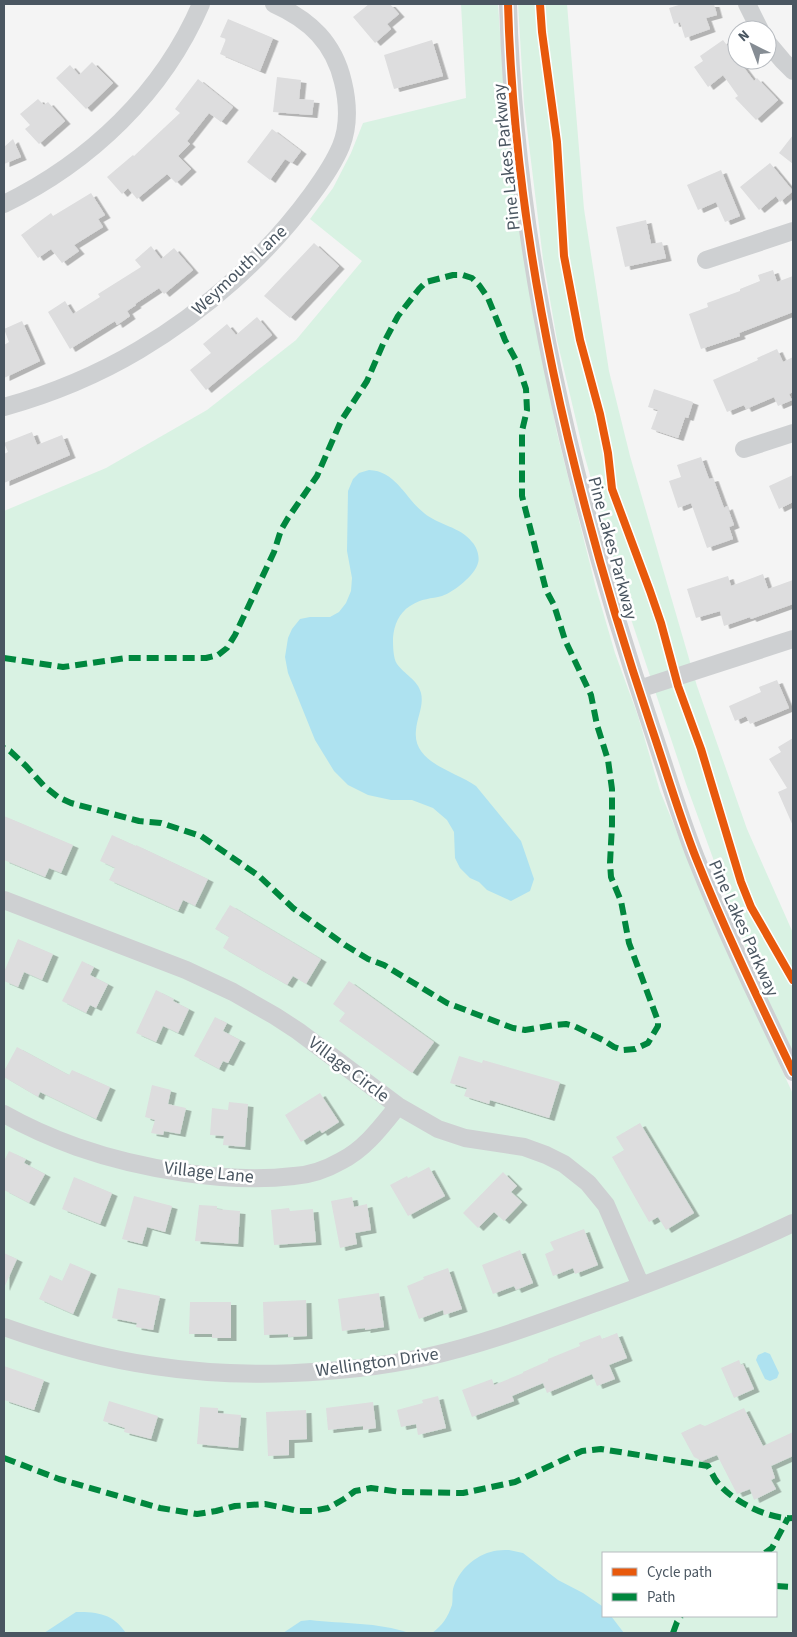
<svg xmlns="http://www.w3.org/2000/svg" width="797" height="1637" viewBox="0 0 797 1637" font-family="'Source Sans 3',sans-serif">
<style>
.green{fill:#d9f2e3;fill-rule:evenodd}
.water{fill:#aee2f0}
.building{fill:#ddddde;filter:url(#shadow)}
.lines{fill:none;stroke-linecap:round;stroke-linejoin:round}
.minor{stroke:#ced0d2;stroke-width:18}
.quiet{stroke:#00873e;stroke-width:6;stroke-dasharray:12 6;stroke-linecap:butt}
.cycleway-casing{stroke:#fff;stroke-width:11}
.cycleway{stroke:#e8590c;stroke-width:8}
.labels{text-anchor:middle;stroke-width:5;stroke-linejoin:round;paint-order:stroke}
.street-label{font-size:18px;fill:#4a5661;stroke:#fff}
</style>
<defs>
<filter id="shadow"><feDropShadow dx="5.5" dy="3" stdDeviation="0" flood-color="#0004"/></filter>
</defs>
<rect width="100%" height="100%" fill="#f4f4f4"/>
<path class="green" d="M461,4H498L504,88L531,302L557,433L596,588L615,653L638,716L660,791L715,925L793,1094V1633H4V511L106,468L207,410L296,340L362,261L310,219L333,188L351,153L363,123L466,98ZM603,1553H776V1616H603Z
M518,4H567L584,209L609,371L630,456L697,686L747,829L793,933V1052L762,988L746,949L686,784L630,616L584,454L557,340L543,259L524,104Z"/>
<path class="water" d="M369,470C396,471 405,498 424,513C438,525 461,527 472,542C477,547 480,557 478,563C475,575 454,592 442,596C431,599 422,598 410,606C399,613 394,625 393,638C393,645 393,658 397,664C404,674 418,680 421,693C424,706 417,717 416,730C412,763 455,771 476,786L521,841L534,879L530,891L511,901L487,890L479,882L470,878L460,868L455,858L454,832L447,820L433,808L412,800H391L368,795L348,785L334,771L315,740L288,673L285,657L288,638L292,629L300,619L310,617H330L339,612L346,603L351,591L352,578L347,551L348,491L353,479L359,473Z
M765,1352L770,1354L779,1373L777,1378L770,1381L765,1379L756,1360L758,1355Z
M509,1550L523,1553L558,1580L583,1593L602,1606L603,1608V1616H611L624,1633H432C442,1626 448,1617 452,1605C453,1600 452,1594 453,1589C458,1571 475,1555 494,1551C498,1550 504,1550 509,1550Z
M76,1612C99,1612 113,1614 126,1633H44Z
M310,1620C343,1624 378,1622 409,1633H283L301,1621Z"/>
<path class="building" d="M369,4H390L399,14L387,24L391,29L375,43L353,17Z
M682,4H714L717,15L706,18L710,29L685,38L680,22L674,24L669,8Z
M228,19L273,38L260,71L220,54L226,39L220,37Z
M432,40L443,76L394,89L384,55Z
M723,40L754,81L757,78L778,100L756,120L735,98L738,96L723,75L708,87L694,67L703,61L700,56Z
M92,62L113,83L86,109L56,78L70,65L79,75Z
M277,77L301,80L299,99L314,100L312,115L273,112Z
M198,79L233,107L221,122L209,113L187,141L190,144L178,156L191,169L176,183L167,174L137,199L128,188L122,194L107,177L133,155L134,156L180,113L175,109Z
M38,99L44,105L48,102L65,121L39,144L25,129L30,125L20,114Z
M272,129L301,151L292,163L285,159L270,180L247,162Z
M793,135V164L779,153Z
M13,139L21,157L4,164V147Z
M770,163L793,191L780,202L776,196L759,210L740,187Z
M721,170L740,216L725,222L716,202L698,210L687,185Z
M91,193L105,215L98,219L103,227L74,245L79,251L62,263L51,249L38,258L21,235L51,213L53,216Z
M646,220L651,244L662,242L666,258L625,267L616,227Z
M314,243L339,266L290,318L264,296Z
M151,246L161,259L174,248L193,270L164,294L159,288L135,304L136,305L127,311L130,316L117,325L115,321L70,349L48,312L65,301L73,314L100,297L98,294L141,267L135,260Z
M773,270L777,282L793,276V312L739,333L740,336L701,349L689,314L708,307L707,303L740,291V289L760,281L758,275Z
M257,317L272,335L206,390L190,370L211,353L203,344L227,324L236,335Z
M22,321L40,361L4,378V345L9,342L4,329Z
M777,349L783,362L793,357V392L789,394L792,400L778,406L774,397L746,409L744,405L727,412L713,380L758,360L757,358Z
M654,389L693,402L688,418L685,417L678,438L651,429L658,410L648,407Z
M32,432L37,445L62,435L70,455L4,483V454L8,452L4,443Z
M701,457L709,479L713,478L724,508L727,506L734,525L729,527L733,539L707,548L691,503L678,508L669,481L681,477L677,465Z
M793,475V502L779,509L769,486Z
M763,574L768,589L793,580V604L751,619L750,617L724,626L720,611L696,618L687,589L728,576L731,586Z
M777,680L789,708L750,724L746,716L735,721L729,706L761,692L759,687Z
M793,738V826L778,792L787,788L769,759L781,752L778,747Z
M4,816L73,845L61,873L49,868L45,877L4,860Z
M112,835L136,846V845L208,879L195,906L183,900L178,911L109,880L115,868L100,861Z
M230,905L321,959L306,984L293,976L287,985L223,948L229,937L215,929Z
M18,939L53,954L42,980L24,972L18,987L4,981V972Z
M82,961L94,967L90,975L108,984L96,1008L90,1005L86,1013L62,1001Z
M349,981L434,1042L412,1073L339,1021L345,1013L333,1004Z
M156,990L174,999L173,1001L189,1009L178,1033L163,1026L156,1042L136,1033Z
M215,1017L227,1023L223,1031L240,1040L228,1063L223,1061L219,1069L194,1056Z
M17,1047L69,1075L72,1070L110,1087L96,1119L40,1092L38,1097L4,1077V1071Z
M459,1056L482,1063L483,1060L560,1082L549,1118L490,1100L489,1104L464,1096L467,1088L450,1083Z
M152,1085L171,1090L168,1104L186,1108L180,1134L164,1131L163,1135L151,1133L155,1120L145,1117Z
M320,1093L339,1122L322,1133L320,1130L301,1142L285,1115Z
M229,1102L248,1104L245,1147L223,1145L224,1136L210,1135L212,1108L228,1110Z
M640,1123L694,1213L666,1230L658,1217L649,1222L612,1157L624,1150L616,1137Z
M9,1151L26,1159L24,1163L45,1174L29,1203L4,1190V1161Z
M429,1167L445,1196L408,1216L390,1185L407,1176L408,1178Z
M503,1172L517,1186L511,1192L522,1202L504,1221L494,1212L478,1228L463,1213Z
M74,1177L112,1193L100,1224L62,1209Z
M134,1196L172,1206L165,1232L147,1227L142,1244L122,1239Z
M352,1197L354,1207L367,1204L371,1230L355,1233L357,1244L340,1248L331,1201Z
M199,1205L217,1206V1209L240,1211L238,1244L195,1241Z
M289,1208L290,1211L313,1209L316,1242L274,1245L271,1210Z
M584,1229L598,1265L575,1274L573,1268L553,1276L545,1254L554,1250L550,1242Z
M520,1250L533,1283L516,1290L514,1286L493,1294L482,1265Z
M4,1253L17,1259L4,1288Z
M70,1263L91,1272L73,1314L39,1299L50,1275L62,1281Z
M448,1268L462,1309L444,1315L443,1310L419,1319L407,1286L424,1279L423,1277Z
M118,1288L160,1296L153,1330L136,1327L137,1323L112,1318Z
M379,1293L384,1327L365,1330V1328L342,1331L338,1299Z
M306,1300L307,1336L288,1337V1334L264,1335L263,1302Z
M190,1302H231V1338H212V1334H189Z
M617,1333L627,1358L609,1365L615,1379L597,1386L592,1374L547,1393L543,1383L512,1396L514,1401L472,1417L462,1390L492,1379L494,1385L523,1373V1372L548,1361V1359L580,1346L579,1343L600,1335L602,1339Z
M739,1360L741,1365L743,1364L754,1389L734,1398L721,1368Z
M4,1366L44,1380L34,1410L4,1400Z
M438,1396L446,1428L418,1435L416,1424L401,1427L397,1410L423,1403L422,1400Z
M109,1401L158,1416L151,1439L124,1432L125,1428L103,1421Z
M373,1402L376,1428L363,1430V1426L328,1430L326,1408Z
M200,1407L218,1408V1413L241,1415L238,1448L197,1444Z
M744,1408L763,1446L793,1432V1456L771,1466L775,1478L771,1480L776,1489L754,1500L750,1489L737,1494L717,1455L702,1461L694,1457L681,1433L700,1424L705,1426Z
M306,1410L307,1439L289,1440V1455L268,1456L266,1412Z"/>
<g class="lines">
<path class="minor" d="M508,4C515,250 573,494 651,726C666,770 679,815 696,858C725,931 759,1001 793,1072
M747,4L760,30
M767,42L783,61L793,71
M4,204C90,162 163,93 201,4
M706,260L793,231
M4,407C51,394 97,375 139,350C205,311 267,256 312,194C323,179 334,163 341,146C349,126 348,103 343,82C334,43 310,20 274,4
M744,449L793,433
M639,689L793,639
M4,900L186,970L233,992L275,1016L298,1031L398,1106L438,1129L465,1138L524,1147L546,1155L564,1164L588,1183L606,1205L641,1286
M4,1114C27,1127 52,1138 77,1147C140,1169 227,1184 294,1176C310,1175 327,1169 341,1161C365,1149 381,1127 398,1106
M4,1327C52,1344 104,1359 155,1366C239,1379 343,1375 426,1357C485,1344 542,1322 598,1302C664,1278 730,1253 793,1223"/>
<path class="quiet" d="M4,658L63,667L126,658H206L218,655L227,648L235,635L274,552L281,530L288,518L317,476L341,421L367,381L383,344L398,316L419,289L426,282L453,275H463L472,278L479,285L488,298L505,340L517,362L526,389L527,410L522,431V496L546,590L554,605L565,640L591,695L597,725L608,760L612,789V825L610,863L611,877L621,901L629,943L658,1021V1026L648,1043L635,1049L623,1050L614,1047L603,1040L574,1026L566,1024L555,1025L525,1030L513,1028L447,1003L384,965L368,959L345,945L293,908L259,876L201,836L161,823L139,821L71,803L58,797L44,786L26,766L10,751L4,748
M4,1458L59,1479L160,1508L197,1514L216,1511L235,1506L265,1504L299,1511H312L328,1508L344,1499L355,1491L371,1488L401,1492L463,1493L515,1482L582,1451L601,1449L708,1466C710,1470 713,1475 715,1479C729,1500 769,1520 793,1518
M765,1553L772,1548L788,1518
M776,1586L793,1587
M673,1633L677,1622L681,1616"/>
<defs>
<path id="cycleway" d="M508,4C515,250 573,494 651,726C666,770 679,815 696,858C725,931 759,1001 793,1072
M540,4L542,32L557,142L564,256L580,340L600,414L608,453L612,489L650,591L661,623L678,686L701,749L741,882L751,907L793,980"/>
</defs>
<use href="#cycleway" class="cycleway-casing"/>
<use href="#cycleway" class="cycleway"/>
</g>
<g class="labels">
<g class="street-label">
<text transform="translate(506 157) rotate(-96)" y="6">Pine Lakes Parkway</text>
<text transform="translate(239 270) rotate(-43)" y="6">Weymouth Lane</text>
<text transform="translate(613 548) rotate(75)" y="6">Pine Lakes Parkway</text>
<text transform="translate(744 928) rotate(66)" y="6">Pine Lakes Parkway</text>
<text transform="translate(349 1069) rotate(37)" y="6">Village Circle</text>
<text transform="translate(209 1172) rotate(6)" y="6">Village Lane</text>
<text transform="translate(377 1362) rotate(-8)" y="6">Wellington Drive</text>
</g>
</g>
<rect width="797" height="1637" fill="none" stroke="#4a5661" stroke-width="10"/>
<rect x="602" y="1552" width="175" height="65" fill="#ffffff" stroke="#b7bbc0"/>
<rect x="612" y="1568" width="25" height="8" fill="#e8590c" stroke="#b7bbc0"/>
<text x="647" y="1577" font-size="15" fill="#4a5661">Cycle path</text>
<rect x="612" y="1593" width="25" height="8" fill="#00873e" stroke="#b7bbc0"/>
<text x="647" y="1602" font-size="15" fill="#4a5661">Path</text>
<g transform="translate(752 45) rotate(318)"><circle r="24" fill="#ffffff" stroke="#b7bbc0"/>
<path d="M0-4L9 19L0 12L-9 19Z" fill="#868d94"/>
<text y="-8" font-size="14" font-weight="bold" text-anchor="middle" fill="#4a5661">N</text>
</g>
</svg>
